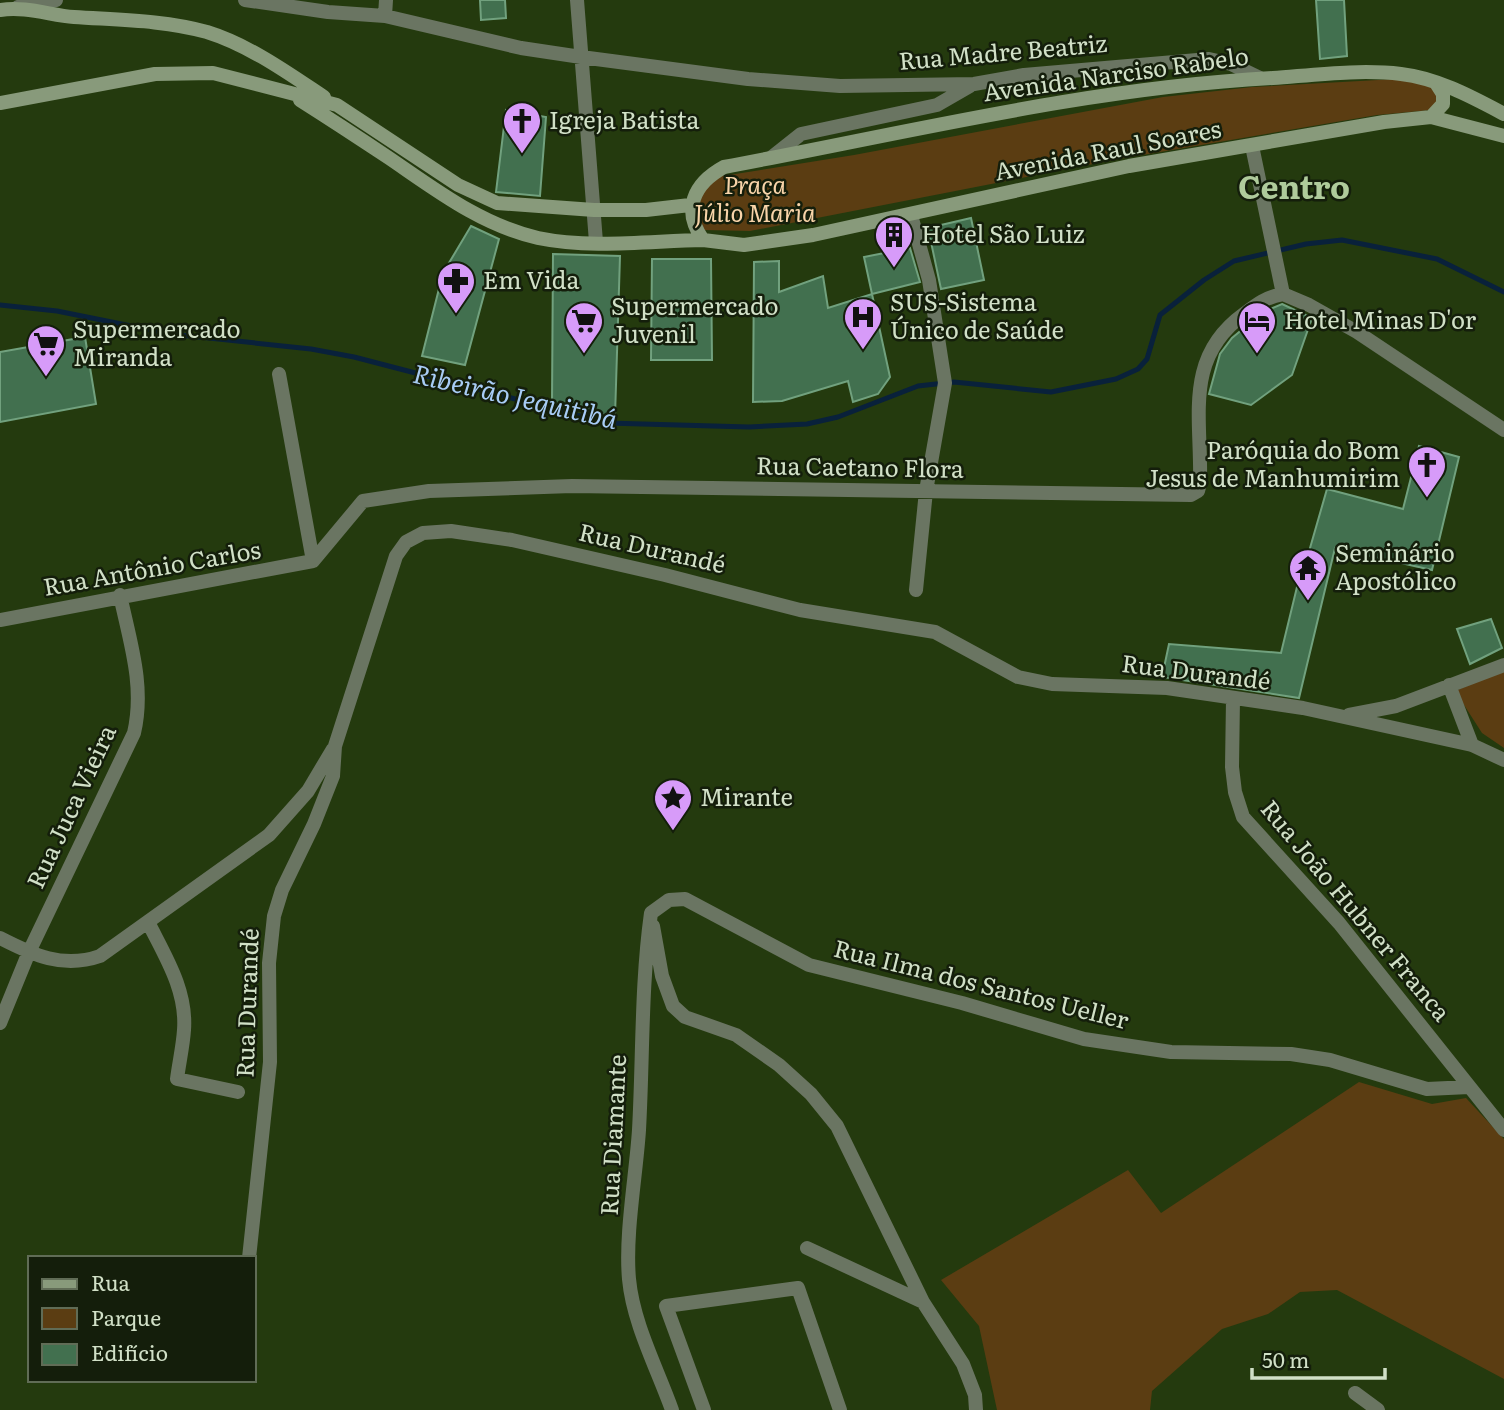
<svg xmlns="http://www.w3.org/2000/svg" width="1504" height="1410" viewBox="0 0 1504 1410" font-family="Literata,serif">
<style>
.green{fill:#5b3d12}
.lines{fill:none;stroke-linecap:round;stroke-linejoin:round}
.stream{stroke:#09213b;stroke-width:5}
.building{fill:#42704f;stroke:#71a17e;stroke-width:2}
.street{stroke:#6a7562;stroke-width:14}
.secondary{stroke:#889a7b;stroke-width:14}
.labels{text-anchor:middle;stroke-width:5;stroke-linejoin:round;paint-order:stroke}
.street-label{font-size:24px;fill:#d1e0c7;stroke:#141e0b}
.poi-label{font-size:24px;fill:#d1e0c7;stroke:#141e0b;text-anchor:start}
.park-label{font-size:24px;font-style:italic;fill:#f8d4a9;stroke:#141e0b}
.water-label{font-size:26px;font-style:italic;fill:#a8ccf5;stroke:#141e0b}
.district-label{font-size:32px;font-weight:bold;fill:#afcb9b;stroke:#141e0b}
</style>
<rect width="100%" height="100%" fill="#243a0e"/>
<path class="green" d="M1396,79L1431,85L1439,99L1431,110L1377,115L1119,159L750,231L703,230L692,203L710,178L854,155L1163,97L1252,87Z
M1504,670V748L1482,733L1455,691Z
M1359,1082L1432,1104L1466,1098L1504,1139V1379L1337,1290L1300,1292L1268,1314L1222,1329L1152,1391L1150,1410H997L979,1326L941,1280L1128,1170L1161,1213Z"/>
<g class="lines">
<path class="stream" d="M0,305L57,311L171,334L311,349L354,357L607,423L749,427L807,424L838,417L918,386L954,382L1051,392L1116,379L1138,369L1147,359L1160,315L1204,280L1234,261L1306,244L1342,240L1437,259L1504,292"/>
</g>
<path class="building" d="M480,0H505L506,18L481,20Z
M1316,0H1344L1347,56L1320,59Z
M506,110L546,117L540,196L496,192Z
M971,218L984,280L941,289L928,228Z
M471,226L499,239L465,365L422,356L443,273Z
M910,248L920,282L872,294L864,257Z
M553,254L620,256L615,417L552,403Z
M652,259H711L712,360H651Z
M779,261V292L823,276L828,308L872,294L890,377L878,394L853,402L848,381L782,401L753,402L754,262Z
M1282,304L1312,318L1292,375L1251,405L1209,394L1220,354L1232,338L1263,312Z
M85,337L96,404L0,422V352Z
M1419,446L1459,457L1432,570L1335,548L1299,698L1162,677L1169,644L1281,653L1305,554L1308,555L1327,489L1403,509Z
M1491,619L1502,648L1470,664L1457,629Z"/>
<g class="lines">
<path class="street" d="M245,0L328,12L385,16L521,48L581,57L748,79L840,86L974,84L1024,75L1209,59L1231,64L1260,78
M577,0L596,242
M18,7L56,0
M385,16L386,0
M1252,146L1283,294
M772,157L801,134L937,105L970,86
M911,215L929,280L945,383L926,491L916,590
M1283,294L1309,305L1357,332L1504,430
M279,374L313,561
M313,561L363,501L429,491L572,486L1191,495L1198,491L1200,483C1202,418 1183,358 1244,314C1257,304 1266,297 1283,294
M0,620L313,561
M1449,685L1472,745
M1233,699L1232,767L1235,792L1243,817L1339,923L1504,1130
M1349,715L1396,706L1504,665
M148,922C165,956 187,990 184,1030C183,1046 179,1063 177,1079L238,1092
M653,926L662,976L673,1006L685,1017L736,1035L779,1065L811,1094L837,1126L923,1302L963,1364L975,1395L976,1410
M0,938C33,955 63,969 100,956L269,835L308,791L333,749
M0,1023L29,952L134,733C145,686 130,642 120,595
M807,1248L923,1302
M249,1258L270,1062L269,963L274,916L282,890L314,824L333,776L335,746L396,556L406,542L423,533L451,531L512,540L665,575L800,610L935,632L1018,677L1052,684L1167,688L1303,708L1472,745L1504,760
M1355,1393L1378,1410
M672,1410C657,1368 633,1323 629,1279C625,1234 636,1176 639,1130C643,1058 641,985 651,913L669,900L685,899L809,965L962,1003L1084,1039L1171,1052L1291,1054L1330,1060L1427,1089L1469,1087
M704,1410L666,1306L798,1288L840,1410"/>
<path class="secondary" d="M0,10C25,6 50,15 74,17C118,20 164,20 207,32C249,45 288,73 324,97
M300,100C330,119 359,138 389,158C436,190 481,225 538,238C591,249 650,241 703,240
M0,103L155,74L213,73L337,105L458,185L497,203L594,210H646L690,205
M1504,114C1472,97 1437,78 1401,74C1360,69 1314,75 1273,78C1087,88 906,133 724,167C693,184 682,210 703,240L744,245L813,235L1129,166L1384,122L1431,117L1504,136
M1431,117L1443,104V94L1436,83"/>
</g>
<defs>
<symbol id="church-pin" viewBox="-11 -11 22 30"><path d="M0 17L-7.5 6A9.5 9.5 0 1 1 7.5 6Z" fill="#d79bf9" stroke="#141e0b"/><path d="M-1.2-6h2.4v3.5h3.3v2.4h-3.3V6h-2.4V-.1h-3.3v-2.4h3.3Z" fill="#111"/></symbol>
<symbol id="building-pin" viewBox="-11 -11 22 30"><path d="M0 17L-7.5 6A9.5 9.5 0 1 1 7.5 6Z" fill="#d79bf9" stroke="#141e0b"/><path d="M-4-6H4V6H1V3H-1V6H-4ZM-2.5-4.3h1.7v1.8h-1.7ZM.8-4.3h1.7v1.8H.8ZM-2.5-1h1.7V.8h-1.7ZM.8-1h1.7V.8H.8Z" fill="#111"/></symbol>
<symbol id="pharmacy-pin" viewBox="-11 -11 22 30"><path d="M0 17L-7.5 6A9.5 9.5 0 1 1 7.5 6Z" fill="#d79bf9" stroke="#141e0b"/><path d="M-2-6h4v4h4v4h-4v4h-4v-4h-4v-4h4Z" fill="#111"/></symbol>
<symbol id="hospital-pin" viewBox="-11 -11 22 30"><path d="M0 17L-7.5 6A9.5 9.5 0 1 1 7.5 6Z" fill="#d79bf9" stroke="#141e0b"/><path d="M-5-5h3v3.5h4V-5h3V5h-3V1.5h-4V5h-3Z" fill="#111"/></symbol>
<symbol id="supermarket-pin" viewBox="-11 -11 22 30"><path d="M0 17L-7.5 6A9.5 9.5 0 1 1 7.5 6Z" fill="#d79bf9" stroke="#141e0b"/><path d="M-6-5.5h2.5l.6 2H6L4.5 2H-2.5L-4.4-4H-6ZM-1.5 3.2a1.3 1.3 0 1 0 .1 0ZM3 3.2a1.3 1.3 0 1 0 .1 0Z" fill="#111"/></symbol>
<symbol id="hotel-pin" viewBox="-11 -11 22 30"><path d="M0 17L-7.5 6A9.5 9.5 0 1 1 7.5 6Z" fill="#d79bf9" stroke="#141e0b"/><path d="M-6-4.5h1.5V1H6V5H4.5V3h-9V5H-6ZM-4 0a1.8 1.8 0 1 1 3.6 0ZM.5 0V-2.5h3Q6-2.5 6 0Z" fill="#111"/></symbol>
<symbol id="temple-pin" viewBox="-11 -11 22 30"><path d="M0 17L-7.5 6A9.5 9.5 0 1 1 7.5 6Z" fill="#d79bf9" stroke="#141e0b"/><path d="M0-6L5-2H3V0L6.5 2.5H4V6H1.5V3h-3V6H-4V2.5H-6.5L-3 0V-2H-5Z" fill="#111"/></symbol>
<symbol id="sight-pin" viewBox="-11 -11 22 30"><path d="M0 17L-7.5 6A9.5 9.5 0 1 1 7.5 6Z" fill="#d79bf9" stroke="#141e0b"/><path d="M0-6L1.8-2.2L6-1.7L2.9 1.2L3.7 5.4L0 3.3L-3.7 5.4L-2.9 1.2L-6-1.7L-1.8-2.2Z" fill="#111"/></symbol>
</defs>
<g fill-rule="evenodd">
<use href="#church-pin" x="500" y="99" width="44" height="60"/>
<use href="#building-pin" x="872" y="213" width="44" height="60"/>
<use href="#pharmacy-pin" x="434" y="259" width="44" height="60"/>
<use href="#hospital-pin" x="841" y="295" width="44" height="60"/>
<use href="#supermarket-pin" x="562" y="299" width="44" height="60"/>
<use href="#hotel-pin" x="1235" y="299" width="44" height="60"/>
<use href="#supermarket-pin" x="24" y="322" width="44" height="60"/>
<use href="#church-pin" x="1405" y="443" width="44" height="60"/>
<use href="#temple-pin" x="1286" y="546" width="44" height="60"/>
<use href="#sight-pin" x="651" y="776" width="44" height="60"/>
</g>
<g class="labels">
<g class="street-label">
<text transform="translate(1003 53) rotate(-5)" y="8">Rua Madre Beatriz</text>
<text transform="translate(1116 75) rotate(-8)" y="8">Avenida Narciso Rabelo</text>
<text transform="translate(1108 151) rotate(-11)" y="8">Avenida Raul Soares</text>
<text transform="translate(860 468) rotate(1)" y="8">Rua Caetano Flora</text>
<text transform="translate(652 549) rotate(13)" y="8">Rua Durandé</text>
<text transform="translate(152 569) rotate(-10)" y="8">Rua Antônio Carlos</text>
<text transform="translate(1196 673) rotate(7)" y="8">Rua Durandé</text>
<text transform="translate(72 807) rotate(-65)" y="8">Rua Juca Vieira</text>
<text transform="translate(1355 911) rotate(50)" y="8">Rua João Hubner Franca</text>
<text transform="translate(981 985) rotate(14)" y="8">Rua Ilma dos Santos Ueller</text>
<text transform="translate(248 1003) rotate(-88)" y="8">Rua Durandé</text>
<text transform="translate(614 1135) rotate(-87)" y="8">Rua Diamante</text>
</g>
<g class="poi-label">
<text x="549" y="129">Igreja Batista</text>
<text x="921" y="243">Hotel São Luiz</text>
<text x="483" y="289">Em Vida</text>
<text x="890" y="311">SUS-Sistema<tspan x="890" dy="28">Único de Saúde</tspan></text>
<text x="611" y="315">Supermercado<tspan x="611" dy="28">Juvenil</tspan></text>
<text x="1284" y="329">Hotel Minas D'or</text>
<text x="73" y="338">Supermercado<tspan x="73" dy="28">Miranda</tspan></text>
<text x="1400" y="459" text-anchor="end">Paróquia do Bom<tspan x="1400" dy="28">Jesus de Manhumirim</tspan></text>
<text x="1335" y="562">Seminário<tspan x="1335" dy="28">Apostólico</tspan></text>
<text x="700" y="806">Mirante</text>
</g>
<g class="park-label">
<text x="755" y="194">Praça<tspan x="755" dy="28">Júlio Maria</tspan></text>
</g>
<g class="water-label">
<text transform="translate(515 397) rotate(13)" y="9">Ribeirão Jequitibá</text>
</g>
<g class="district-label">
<text x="1294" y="199">Centro</text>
</g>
</g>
<rect x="28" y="1256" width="228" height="126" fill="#141e0b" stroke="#606c56" stroke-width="2"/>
<rect x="42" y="1279" width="35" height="10" fill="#889a7b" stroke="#606c56" stroke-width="2"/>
<text x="91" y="1291" font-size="21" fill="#d1e0c7">Rua</text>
<rect x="42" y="1308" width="35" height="21" fill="#5b3d12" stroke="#606c56" stroke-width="2"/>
<text x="91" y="1326" font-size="21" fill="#d1e0c7">Parque</text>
<rect x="42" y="1344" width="35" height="21" fill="#42704f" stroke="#606c56" stroke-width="2"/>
<text x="91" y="1361" font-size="21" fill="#d1e0c7">Edifício</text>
<path d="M1252 1368v10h133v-10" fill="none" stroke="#d1e0c7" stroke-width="3.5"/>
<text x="1262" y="1368" font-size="21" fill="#d1e0c7" stroke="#141e0b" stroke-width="5" paint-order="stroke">50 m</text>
</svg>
